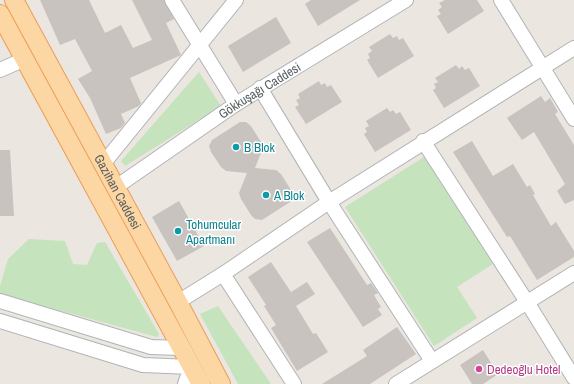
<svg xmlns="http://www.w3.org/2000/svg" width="574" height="384" viewBox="0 0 574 384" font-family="'Archivo Narrow',sans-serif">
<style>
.green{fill:#c5e3bc}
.building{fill:#c8c3bf}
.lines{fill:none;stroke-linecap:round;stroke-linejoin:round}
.minor-casing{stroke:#b0b4b7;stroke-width:16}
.major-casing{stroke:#ec9d57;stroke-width:20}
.minor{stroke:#fff;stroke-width:14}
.major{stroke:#fcd7a3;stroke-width:18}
.culture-dot{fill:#0f9aa8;stroke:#fff;stroke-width:1.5}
.hotel-dot{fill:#d1479c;stroke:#fff;stroke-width:1.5}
.labels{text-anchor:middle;stroke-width:3;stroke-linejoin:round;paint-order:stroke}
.street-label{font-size:13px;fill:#585e60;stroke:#fff}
.culture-label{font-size:13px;fill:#0d838f;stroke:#fff;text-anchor:start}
.hotel-label{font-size:13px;fill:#b23c85;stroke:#fff;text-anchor:start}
</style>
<rect width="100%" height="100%" fill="#ebe6df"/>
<path class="green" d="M199,72L221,106L125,166L121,161Z
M424,157L493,264L457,287L477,318L434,346L345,207Z
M29,239L65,241L73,264L87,265L97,243L105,242L159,334L157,337L0,294V286L8,259Z
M218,306L271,384H238L200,314Z"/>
<path class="building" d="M40,0H89L105,33L121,25L133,48L152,40L132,0H164L174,19L166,23L181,55L130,78L141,103L139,106L121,114L125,123L121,128L106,134L90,98L78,79L92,71L75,39L60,45Z
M311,0H360L318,26L305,4Z
M445,0H477L484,11L448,34L437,16L441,14L438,10L442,7L439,3Z
M276,17L291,43L243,72L228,46Z
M390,34L393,38L397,36L399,40L403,38L414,56L378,78L367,60L370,58L368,54L372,51L369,47Z
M456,65L459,69L462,66L465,70L469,68L480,86L444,108L433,90L436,88L434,84L438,82L435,78Z
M319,81L321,85L325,83L327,87L331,85L342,102L306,124L295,107L299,105L296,100L300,98L298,94Z
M541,96L545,102L550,98L558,112L555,114L574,145V200L565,204L557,191L565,184L534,132L522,140L507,118Z
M387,108L390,112L393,110L396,114L400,112L411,130L375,152L364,134L367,132L365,128L369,126L366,121Z
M240,122H246L251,126L261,142L263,148L255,168L276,170L281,174L291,190L292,196L290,202L262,220L255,219L251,215L241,199L239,193L247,173L226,171L221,167L211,152L209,146L212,140Z
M472,141L493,176L513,164L527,187L530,185L535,194L533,195L551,226L556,222L574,251V257L537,280L510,236L507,237L453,152Z
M0,150H10L14,216H0Z
M179,201L204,246L177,261L152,217Z
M330,228L367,285L371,283L378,293L374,295L381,307L378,309L382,315L363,327L307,242Z
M271,262L291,292L307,282L315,294L296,306L313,334L316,333L328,352L297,371L271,328L276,325L264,306L266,305L248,277Z
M397,327L416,354L370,384H322L367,356L363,350Z
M483,350L498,374L483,384H472L460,365Z"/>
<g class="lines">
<defs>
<g id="minor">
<path d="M172,0L236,104"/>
<path d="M501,0L574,119"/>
<path d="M0,70L25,59"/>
<path d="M260,88L329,202L432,361"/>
<path d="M423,141L527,302L574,378"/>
<path d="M103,164L236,0"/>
<path id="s1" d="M116,187L236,104L406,0"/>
<path d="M223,274L294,384"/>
<path d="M0,301L151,347L181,348"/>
<path d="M178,302L223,274L329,202L574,48"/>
<path d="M0,321L143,365L191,367L185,384"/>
<path d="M396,384L574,273"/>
</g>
<g id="major">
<path id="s2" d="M14,0L178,302L221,384"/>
<path d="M0,14L201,384"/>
</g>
</defs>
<use href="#minor" class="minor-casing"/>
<use href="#major" class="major-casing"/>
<use href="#minor" class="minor"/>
<use href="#major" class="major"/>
</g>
<g class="culture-dot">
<circle cx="236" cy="147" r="4"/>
<circle cx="266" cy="195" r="4"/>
<circle cx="178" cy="231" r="4"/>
</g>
<circle class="hotel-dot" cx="479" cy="369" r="4"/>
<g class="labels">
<g class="street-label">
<text dy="5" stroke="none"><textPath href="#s1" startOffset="173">Gökkuşağı Caddesi</textPath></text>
<text dy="5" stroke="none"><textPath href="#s2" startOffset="218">Gazihan Caddesi</textPath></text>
</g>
<g class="culture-label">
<text x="244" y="152">B Blok</text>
<text x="274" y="200">A Blok</text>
<text x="186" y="229">Tohumcular<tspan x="186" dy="15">Apartmanı</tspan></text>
</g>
<g class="hotel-label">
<text x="487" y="374">Dedeoğlu Hotel</text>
</g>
</g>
</svg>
